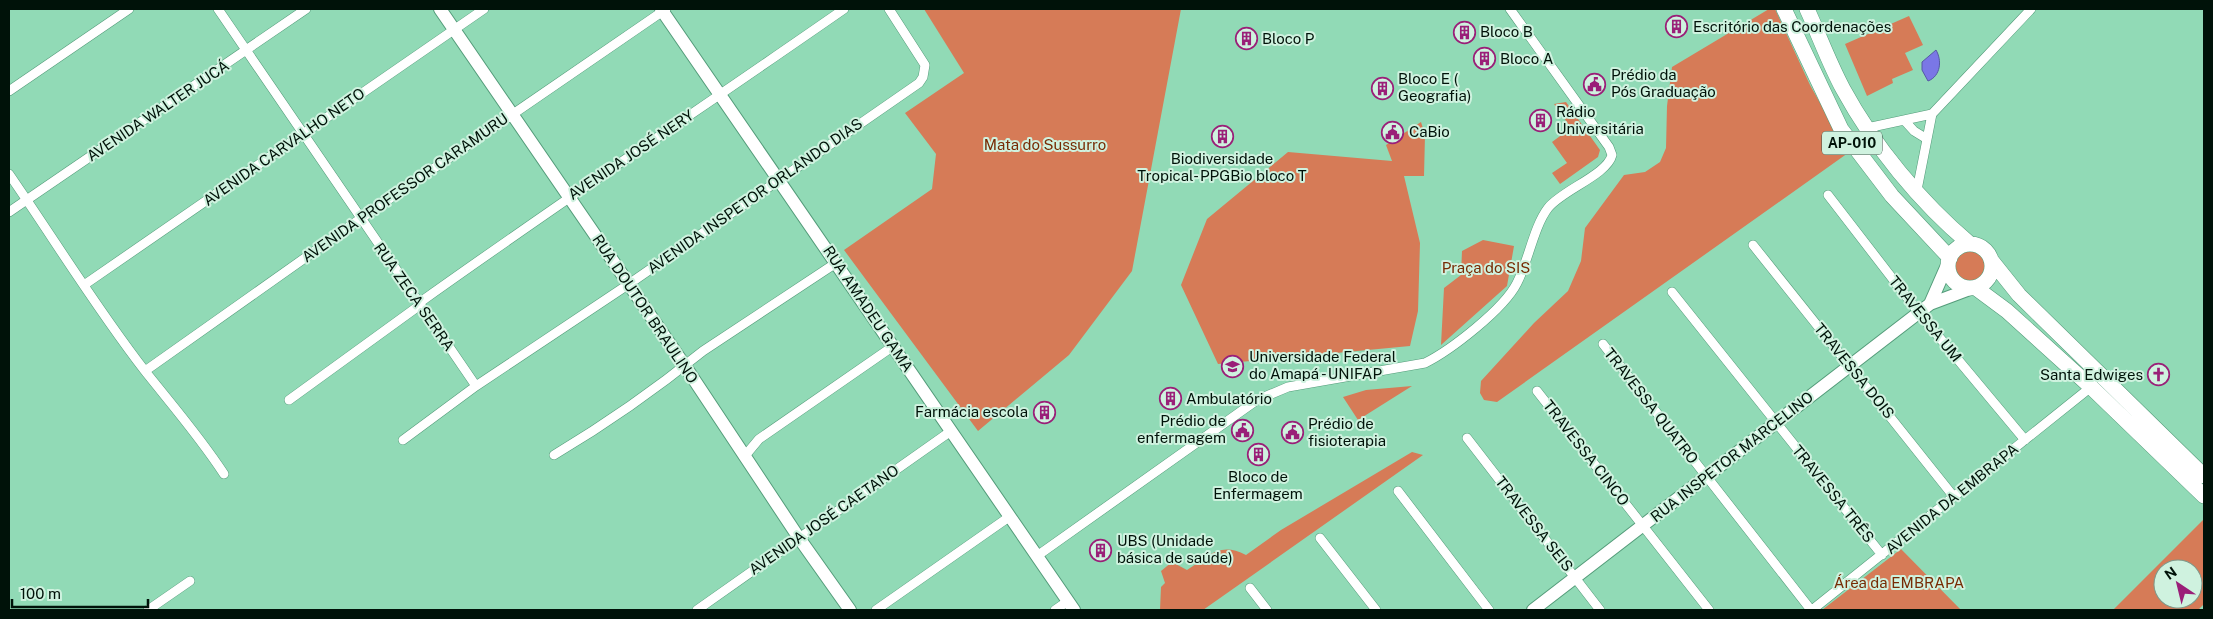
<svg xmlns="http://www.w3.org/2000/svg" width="2213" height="619" viewBox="0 0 2213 619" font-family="'Public Sans',sans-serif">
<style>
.green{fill:#d67b57;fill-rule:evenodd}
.water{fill:#7a77e6;stroke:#5559a4}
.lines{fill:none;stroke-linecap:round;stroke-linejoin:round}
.street-casing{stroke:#549c7a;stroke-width:10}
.secondary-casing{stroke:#549c7a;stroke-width:14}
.primary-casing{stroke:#549c7a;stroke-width:16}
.street{stroke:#fff;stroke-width:9}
.secondary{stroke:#fff;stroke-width:12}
.primary{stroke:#fff;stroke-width:15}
.labels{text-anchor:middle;stroke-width:4;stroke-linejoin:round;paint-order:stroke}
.shield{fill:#cff2df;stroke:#3e5549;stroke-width:1}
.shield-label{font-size:14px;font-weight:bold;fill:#001209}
.poi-label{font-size:15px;fill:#001209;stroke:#cff2df;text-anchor:start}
.street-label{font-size:15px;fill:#001209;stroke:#cff2df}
.park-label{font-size:15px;fill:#772b04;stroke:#cff2df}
</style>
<rect width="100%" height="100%" fill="#91dab6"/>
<path class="green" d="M924,9H1181L1132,271L1069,355L978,431L844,250L932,189L936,154L905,113L964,73Z
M1769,9H1775L1810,85L1848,153L1497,402L1484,400L1480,393L1481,381L1534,323L1568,291L1581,261L1585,228L1624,175L1645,172L1660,162L1666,148L1667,106L1672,67Z
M1909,16L1923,45L1905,53L1913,70L1892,79L1893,83L1867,96L1845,44Z
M1566,102L1600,150L1598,157L1560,184L1552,173L1567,163L1552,142L1571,128L1554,104Z
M1421,122L1425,135L1424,176H1404L1420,243L1418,311L1410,346L1218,364L1181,285L1207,219L1288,152L1392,161L1386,145Z
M1483,240L1514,246L1507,286L1441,345L1444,288L1461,275L1462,251Z
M1952 266a18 18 0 1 1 36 0a18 18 0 1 1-36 0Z
M1412,386L1358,420L1343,397L1366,390Z
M1412,452L1423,455L1203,610H1160L1161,587L1165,583L1161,571L1172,562L1187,570C1209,556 1220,541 1246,555L1281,530Z
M2203,520L2204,604L2198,610H2113ZM2163,569H2193V599H2163Z
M1901,549L1961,610H1822Z"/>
<path class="water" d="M1936,50C1942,60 1941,76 1928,81L1922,70V62Z"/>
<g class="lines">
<defs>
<path id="street" d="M218,9L476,386
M9,91L129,9
M1904,120L1914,131L1927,139
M1867,128L1932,114
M9,174C54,239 96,308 145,371C172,405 200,437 224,474
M1917,190L1932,114L2031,9
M1828,195L1919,313L2025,440
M9,212L306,9
M1753,245L1954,497
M84,285L484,9
M1672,292L1882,555
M419,303C559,203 703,107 844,9
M1603,344L1811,610
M145,371L360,219L666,9
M1537,391L1709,610
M289,400L420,305
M1467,438L1600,610
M403,440L476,386L629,284L919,83L923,77L925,65L889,9
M554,455C606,424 656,389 703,351L836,263
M744,457L759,439L892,347
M1398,491L1489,610
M1320,538L1376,610
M1037,556L1257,400L1288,387L1425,363C1451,350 1504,309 1517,283C1528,262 1534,226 1548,208C1562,190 1607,175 1612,155L1609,147L1510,9
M1250,588L1267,610
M148,610L190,581
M697,610L951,431
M876,610L1009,517
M1055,610L1068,601
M1812,610L2091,387"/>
<path id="secondary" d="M440,9L685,366L799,538L850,610
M661,9L1074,610
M1930,304L1948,263
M1533,610L1930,304L1970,289"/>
<path id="primary" d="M1784,9L1841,129L1892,196L1950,258
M1807,9C1819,35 1829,63 1843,89C1874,146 1920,202 1970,244
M1948 266a22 22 0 1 1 44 0a22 22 0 1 1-44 0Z
M1991,260L2019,295L2204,476
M1976,288L2007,311L2091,387L2204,496"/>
</defs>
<use href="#street" class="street-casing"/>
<use href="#secondary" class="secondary-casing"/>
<use href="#primary" class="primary-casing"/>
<use href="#street" class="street"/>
<use href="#secondary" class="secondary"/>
<use href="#primary" class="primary"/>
</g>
<defs>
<symbol id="building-ring" viewBox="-11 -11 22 22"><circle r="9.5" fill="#cff2df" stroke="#9a1f78" stroke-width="1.5"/><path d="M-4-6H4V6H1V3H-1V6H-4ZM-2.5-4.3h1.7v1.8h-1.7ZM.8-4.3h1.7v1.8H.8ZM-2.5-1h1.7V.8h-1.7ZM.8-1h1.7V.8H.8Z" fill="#9a1f78"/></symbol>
<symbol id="civic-ring" viewBox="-11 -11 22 22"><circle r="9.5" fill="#cff2df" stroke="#9a1f78" stroke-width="1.5"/><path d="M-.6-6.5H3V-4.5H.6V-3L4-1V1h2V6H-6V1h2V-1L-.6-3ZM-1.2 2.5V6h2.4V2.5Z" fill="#9a1f78"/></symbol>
<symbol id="university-ring" viewBox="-11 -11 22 22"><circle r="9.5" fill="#cff2df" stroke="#9a1f78" stroke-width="1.5"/><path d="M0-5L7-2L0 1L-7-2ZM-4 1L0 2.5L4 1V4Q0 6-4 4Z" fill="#9a1f78"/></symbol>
<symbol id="church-ring" viewBox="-11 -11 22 22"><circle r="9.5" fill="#cff2df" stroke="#9a1f78" stroke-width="1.5"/><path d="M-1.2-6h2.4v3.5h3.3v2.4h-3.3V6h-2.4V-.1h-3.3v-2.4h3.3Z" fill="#9a1f78"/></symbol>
</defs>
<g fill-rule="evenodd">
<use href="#building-ring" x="1664" y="14" width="25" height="25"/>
<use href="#building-ring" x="1452" y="20" width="25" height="25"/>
<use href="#building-ring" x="1234" y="26" width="25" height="25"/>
<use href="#building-ring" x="1472" y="46" width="25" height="25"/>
<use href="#civic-ring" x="1582" y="72" width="25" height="25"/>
<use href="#building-ring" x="1370" y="76" width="25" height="25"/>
<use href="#building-ring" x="1528" y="108" width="25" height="25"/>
<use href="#civic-ring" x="1380" y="120" width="25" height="25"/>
<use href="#building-ring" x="1210" y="124" width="25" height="25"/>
<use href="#university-ring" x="1220" y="354" width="25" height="25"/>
<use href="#church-ring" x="2146" y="362" width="25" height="25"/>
<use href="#building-ring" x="1158" y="386" width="25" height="25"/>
<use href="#building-ring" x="1032" y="400" width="25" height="25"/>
<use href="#civic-ring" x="1230" y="418" width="25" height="25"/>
<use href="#civic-ring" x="1280" y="420" width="25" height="25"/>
<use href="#building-ring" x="1246" y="442" width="25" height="25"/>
<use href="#building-ring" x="1088" y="538" width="25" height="25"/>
</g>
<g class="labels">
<rect class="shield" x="1822" y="131.5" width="60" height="23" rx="4"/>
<g class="shield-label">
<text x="1852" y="148">AP-010</text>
</g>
<g class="poi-label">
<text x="1693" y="32">Escritório das Coordenações</text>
<text x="1480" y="37">Bloco B</text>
<text x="1262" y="44">Bloco P</text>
<text x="1500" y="64">Bloco A</text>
<text x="1611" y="80">Prédio da<tspan x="1611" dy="17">Pós Graduação</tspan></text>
<text x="1398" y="84">Bloco E (<tspan x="1398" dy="17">Geografia)</tspan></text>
<text x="1556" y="117">Rádio<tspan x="1556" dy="17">Universitária</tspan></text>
<text x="1409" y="137">CaBio</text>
<text x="1222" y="164" text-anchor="middle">Biodiversidade<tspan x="1222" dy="17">Tropical- PPGBio bloco T</tspan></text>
<text x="1249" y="362">Universidade Federal<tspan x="1249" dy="17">do Amapá - UNIFAP</tspan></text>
<text x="2143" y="380" text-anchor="end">Santa Edwiges</text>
<text x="1186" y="404">Ambulatório</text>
<text x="1028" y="417" text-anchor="end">Farmácia escola</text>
<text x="1226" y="426" text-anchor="end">Prédio de<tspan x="1226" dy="17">enfermagem</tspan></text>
<text x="1308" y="429">Prédio de<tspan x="1308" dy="17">fisioterapia</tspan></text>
<text x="1258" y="482" text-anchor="middle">Bloco de<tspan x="1258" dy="17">Enfermagem</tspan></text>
<text x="1117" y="546">UBS (Unidade<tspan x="1117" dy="17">básica de saúde)</tspan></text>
</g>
<g class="street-label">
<text transform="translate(158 111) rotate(-34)" y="5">AVENIDA WALTER JUCÁ</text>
<text transform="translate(284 147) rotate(-35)" y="5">AVENIDA CARVALHO NETO</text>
<text transform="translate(631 155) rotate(-34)" y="5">AVENIDA JOSÉ NERY</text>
<text transform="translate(405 188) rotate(-35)" y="5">AVENIDA PROFESSOR CARAMURU</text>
<text transform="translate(755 196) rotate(-35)" y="5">AVENIDA INSPETOR ORLANDO DIAS</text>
<text transform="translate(414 297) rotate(55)" y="5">RUA ZECA SERRA</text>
<text transform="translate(645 309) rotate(56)" y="5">RUA DOUTOR BRAULINO</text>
<text transform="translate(868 309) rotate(56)" y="5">RUA AMADEU GAMA</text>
<text transform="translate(1925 319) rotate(51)" y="5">TRAVESSA UM</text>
<text transform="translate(1854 371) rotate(51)" y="5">TRAVESSA DOIS</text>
<text transform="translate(1651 406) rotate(52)" y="5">TRAVESSA QUATRO</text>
<text transform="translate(1586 453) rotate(52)" y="5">TRAVESSA CINCO</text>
<text transform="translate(1732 457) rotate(-38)" y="5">RUA INSPETOR MARCELINO</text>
<text transform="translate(1833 494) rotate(51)" y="5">TRAVESSA TRÊS</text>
<text transform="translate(1952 499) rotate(-39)" y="5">AVENIDA DA EMBRAPA</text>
<text transform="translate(824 520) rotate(-35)" y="5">AVENIDA JOSÉ CAETANO</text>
<text transform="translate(1534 524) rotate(52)" y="5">TRAVESSA SEIS</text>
</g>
<g class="park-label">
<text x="1045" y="150">Mata do Sussurro</text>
<text x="1486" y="273">Praça do SIS</text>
<text x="1899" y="588">Área da EMBRAPA</text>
</g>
</g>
<rect width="2213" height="619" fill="none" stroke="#001209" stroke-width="20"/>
<g transform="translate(2178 584) rotate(325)"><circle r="24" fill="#cff2df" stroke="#7c9889"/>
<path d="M0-4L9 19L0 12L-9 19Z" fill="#9a1f78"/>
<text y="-8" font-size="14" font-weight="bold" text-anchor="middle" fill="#001209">N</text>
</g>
<path d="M12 599v8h136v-8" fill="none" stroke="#001209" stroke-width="2.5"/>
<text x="20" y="599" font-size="15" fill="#001209" stroke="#cff2df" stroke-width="4" paint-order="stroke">100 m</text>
</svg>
